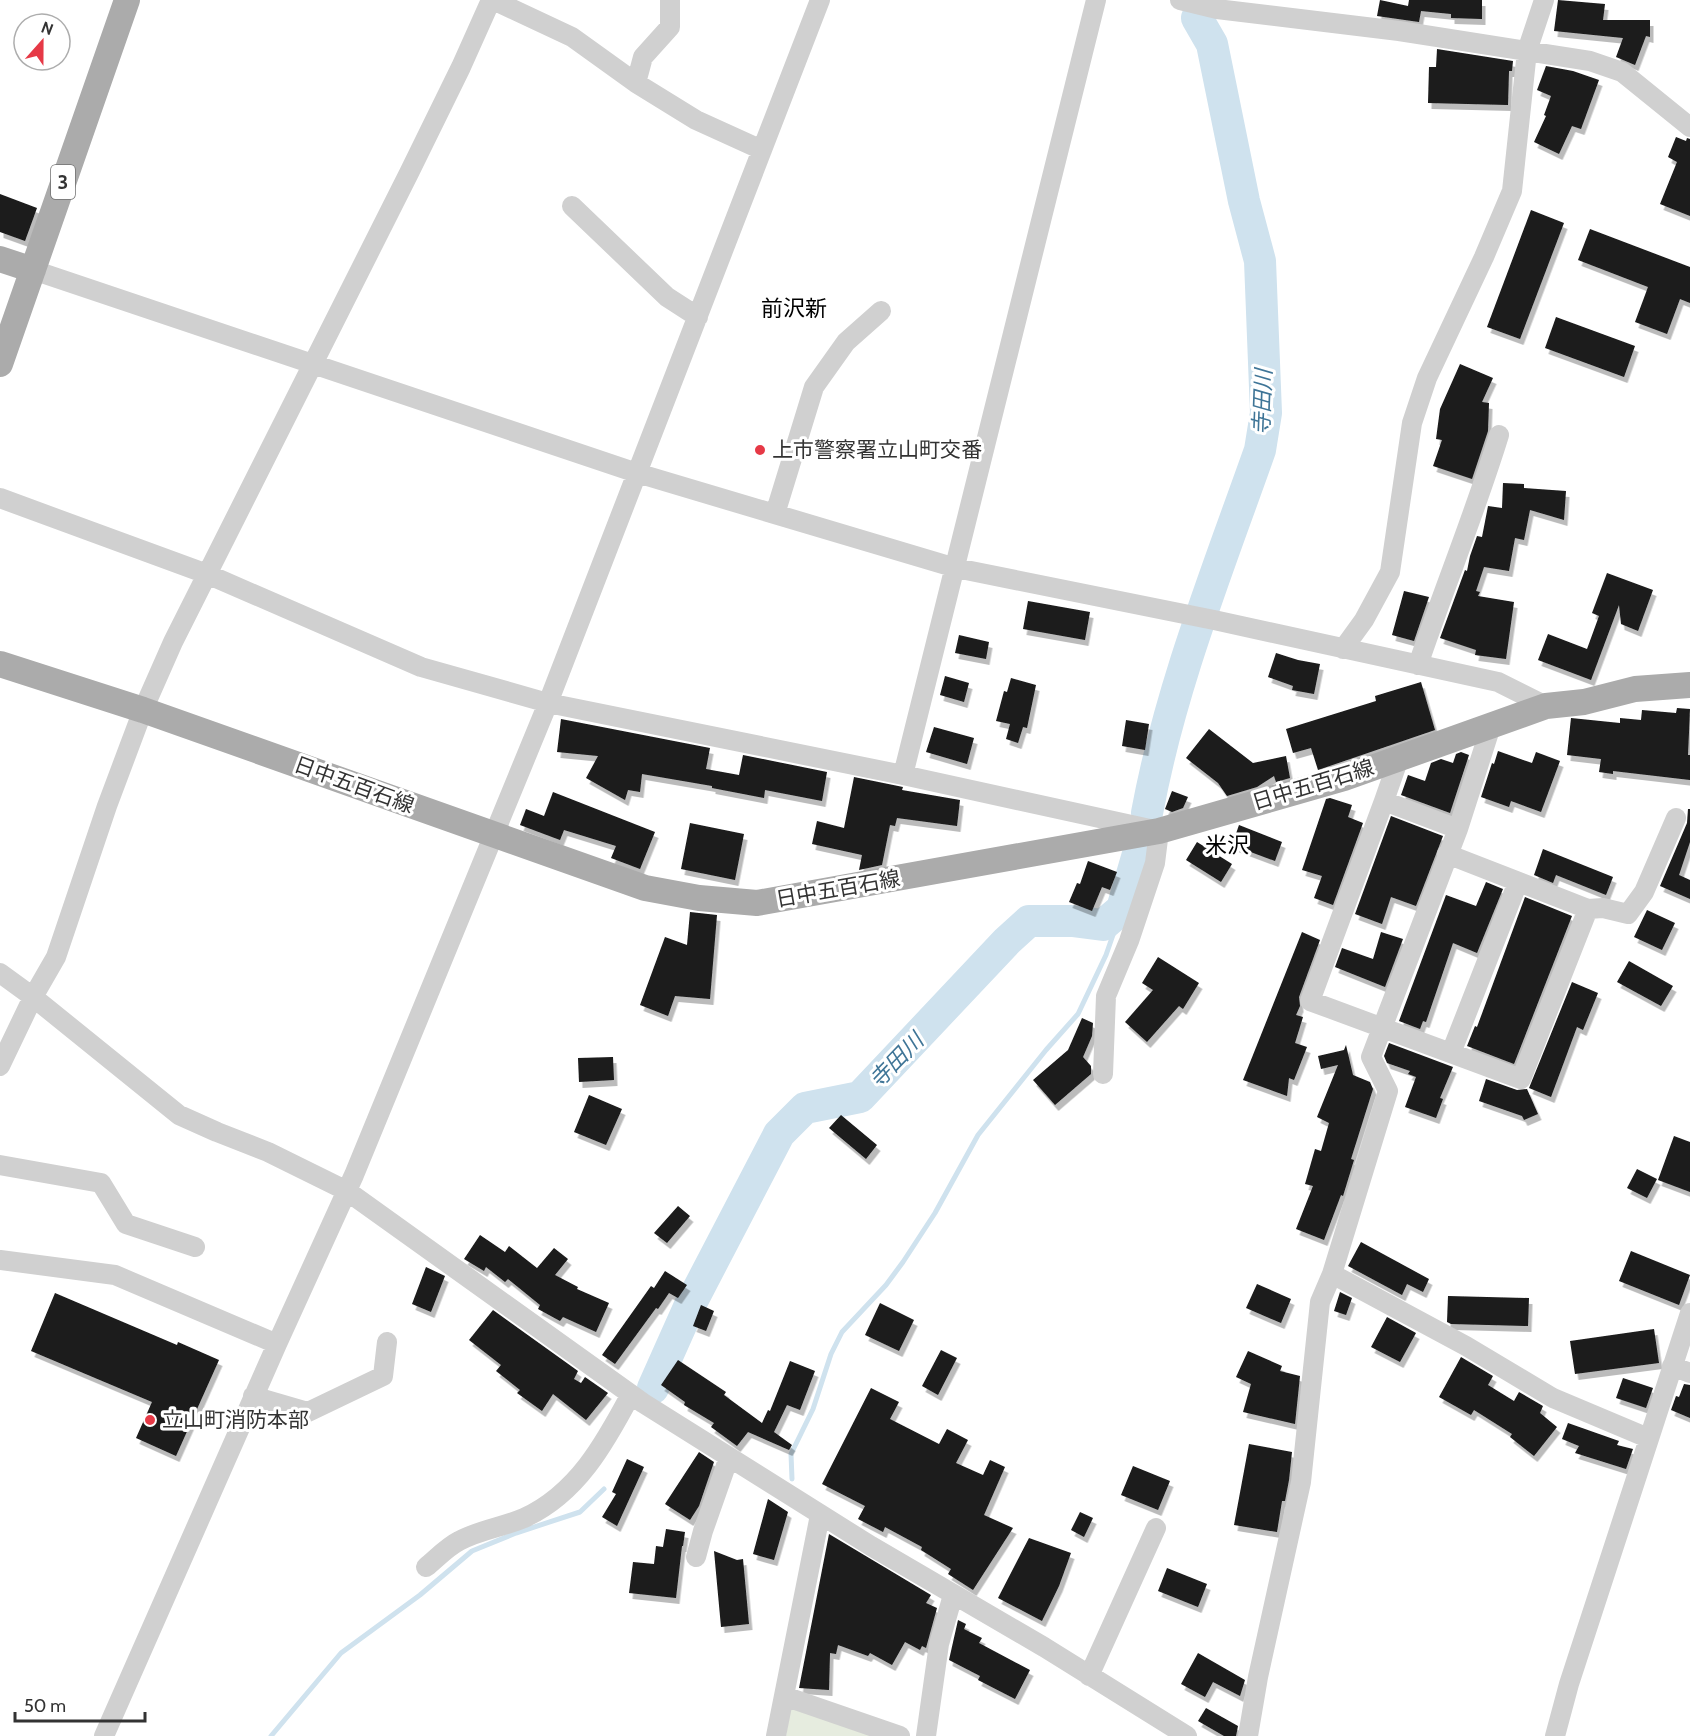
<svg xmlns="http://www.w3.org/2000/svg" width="1690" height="1736" viewBox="0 0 1690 1736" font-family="Cabin,'Noto Sans JP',sans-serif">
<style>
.green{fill:#e6ecdf}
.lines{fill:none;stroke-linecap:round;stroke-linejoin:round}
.stream{stroke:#cfe2ee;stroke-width:5}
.river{stroke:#cfe2ee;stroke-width:32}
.building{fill:#1a1a1a;filter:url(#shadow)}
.minor{stroke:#d0d0d0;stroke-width:20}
.major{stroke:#ababab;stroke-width:26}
.poi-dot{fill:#e63946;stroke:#fff;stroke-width:2}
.labels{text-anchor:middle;stroke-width:6;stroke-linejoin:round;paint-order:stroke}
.shield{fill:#fff;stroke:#707070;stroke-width:1.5}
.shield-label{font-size:20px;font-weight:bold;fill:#333}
.poi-label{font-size:21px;fill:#333;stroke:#fff;text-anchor:start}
.street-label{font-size:21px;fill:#333;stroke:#fff}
.neighbourhood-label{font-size:22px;fill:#000;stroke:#fff}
.water-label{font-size:22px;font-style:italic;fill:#3f7597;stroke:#fff}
</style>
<defs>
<filter id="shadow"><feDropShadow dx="3.5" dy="6" stdDeviation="0" flood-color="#0004"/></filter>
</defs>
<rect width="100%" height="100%" fill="#fff"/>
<path class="green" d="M791,1706L874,1736H786Z"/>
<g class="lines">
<path class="stream" d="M792,1479L791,1454L813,1409L831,1354L842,1332L886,1285L903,1262L935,1213L978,1135L1046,1050L1078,1014L1106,955L1122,909
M271,1736L341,1653L420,1595L472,1551L516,1533L580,1512L604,1489"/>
<path class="river" d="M1147,813C1170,688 1218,569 1260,450L1266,413L1260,261L1244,201L1212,44L1197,18
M653,1388L690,1305L779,1134L805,1108L860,1097L1007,941L1029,921H1072L1103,925L1122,909L1140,847"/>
</g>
<path class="building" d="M1380,0L1408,6L1409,0H1482V19L1451,18V14L1421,11L1419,22L1377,16Z
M1558,0L1605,4L1603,20H1650V37L1646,36L1635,65L1616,57L1623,38L1554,31Z
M1437,49L1513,61L1512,71H1509L1508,105L1428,103L1429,67H1436Z
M1546,66L1573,71L1599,80L1581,129L1572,126L1559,154L1534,142L1546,116L1544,115L1551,96L1537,90Z
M1676,137L1686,141L1687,138L1690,139V216L1660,204L1677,162L1668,157Z
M0,194L37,208L25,241L0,232Z
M1531,210L1564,223L1520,339L1487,327Z
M1590,229L1690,267V303L1680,299L1667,334L1635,322L1648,287L1578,260Z
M1556,317L1635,346L1624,377L1545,348Z
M1460,364L1493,378L1482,402L1489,403L1488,431L1472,479L1433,466L1442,440L1436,439L1440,409Z
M1503,483L1524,484V488L1566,491L1564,520L1530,510L1524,540L1515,538L1509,571L1484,567L1476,591L1480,592L1478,596L1514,602L1506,659L1475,655L1476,650L1440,638L1465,570L1467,571L1470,556L1477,536L1482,537L1488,506L1502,508Z
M1607,573L1653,590L1638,631L1621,624L1619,605L1591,680L1538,660L1548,634L1587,649L1599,616L1592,613Z
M1404,591L1429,597L1414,641L1392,635Z
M1028,601L1090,612L1085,640L1023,629Z
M959,635L989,642L986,659L955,653Z
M1276,653L1298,660L1320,664L1314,694L1292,690L1293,686L1268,677Z
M945,676L969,683L964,702L940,695Z
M1011,678L1036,685L1027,728L1023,727L1018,743L1006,739L1010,724L996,721L1004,691L1007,692Z
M1421,682L1435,730L1318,770L1311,748L1293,753L1286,729L1376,701L1375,696Z
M1677,708L1690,709L1688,755H1690V780L1613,771V774L1599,772L1601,759L1567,755L1571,718L1620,723V718L1641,720L1642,710L1676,713Z
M561,719L710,748L706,769L739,775L743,755L827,772L822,801L765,790L764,798L712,788V786L642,774L640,792L628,790L625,800L586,778L598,756L557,752Z
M1126,720L1149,724L1145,750L1122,746Z
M934,727L974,738L967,764L926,752Z
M1209,729L1253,763L1286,756L1290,778L1276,782L1274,776L1257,787L1227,796L1218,783L1186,758Z
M1498,751L1532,763L1536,752L1560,761L1541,812L1511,801L1509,807L1481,797L1492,763L1494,764Z
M1461,752L1469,755L1450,813L1401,795L1408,775L1425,781L1431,763L1441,759L1453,763L1456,754Z
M854,777L903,787L902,790L960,800L957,826L897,818L895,826L890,825L882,865L859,870L862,855L812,844L817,821L844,828Z
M1172,791L1188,797L1183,808L1172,812L1165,809Z
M553,792L655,832L640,869L611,858L616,846L564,830L560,840L520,825L526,809L544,816Z
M1330,798L1352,805L1348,817L1363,823L1333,905L1314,898L1322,876L1302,870L1326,799Z
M1688,809H1690V842L1679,875L1690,880V899L1660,886L1687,823Z
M1391,816L1443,836L1416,906L1391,897L1382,924L1355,914Z
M690,823L744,834L735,880L681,869Z
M1239,825L1282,842L1275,861L1232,845Z
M1197,842L1232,864L1221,882L1186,860Z
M1543,849L1613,877L1606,895L1556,875L1553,883L1534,875Z
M1088,861L1117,872L1110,890L1102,887L1092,911L1069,902L1077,883L1080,884Z
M1486,882L1503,889L1477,953L1453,943L1426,1022L1423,1021L1420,1029L1399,1021L1446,895L1476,906Z
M1525,897L1572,916L1514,1064L1467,1046L1475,1026L1477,1027Z
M1647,910L1675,923L1662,950L1634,937Z
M690,912L717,915L710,999L675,996L668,1016L640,1005L665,937L687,945Z
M1302,932L1320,940L1299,997L1300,1006L1296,1015L1303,1017L1295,1043L1307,1047L1294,1080L1289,1078L1287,1096L1243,1080Z
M1381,932L1403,939L1385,987L1335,967L1342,948L1373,959Z
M1158,957L1199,983L1183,1009L1179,1006L1147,1042L1125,1022L1153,990L1142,983Z
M1629,961L1673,986L1661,1006L1617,982Z
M1572,982L1598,993L1583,1030L1577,1027L1551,1097L1529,1088Z
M1082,1018L1093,1023L1092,1036L1083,1057L1091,1066V1074L1055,1105L1033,1080L1068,1050Z
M1389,1043L1453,1067L1440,1098L1443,1099L1436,1118L1405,1107L1416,1077L1408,1074L1410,1071L1387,1063L1384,1056Z
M1346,1045L1353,1075L1370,1082L1373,1089L1351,1159L1354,1160L1343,1196L1341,1195L1324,1240L1296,1229L1313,1186L1305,1184L1315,1149L1321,1151L1329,1123L1317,1117L1338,1065L1321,1069L1318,1056L1344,1050Z
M613,1057L614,1080L579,1082L578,1058Z
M1486,1079L1517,1090L1527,1089L1538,1114L1524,1120L1522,1116L1479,1101Z
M589,1095L622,1109L606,1145L574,1132Z
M841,1115L877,1145L866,1159L829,1128Z
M1674,1136L1690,1142V1192L1658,1180Z
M1637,1169L1657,1179L1647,1198L1627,1188Z
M678,1206L690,1216L667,1243L654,1233Z
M480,1235L505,1252L509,1246L537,1268L554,1248L568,1259L555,1275L578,1287L577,1289L609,1303L596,1332L563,1317L560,1321L538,1309L540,1305L508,1279L505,1282L486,1267L484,1271L464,1259Z
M1361,1242L1429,1279L1423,1292L1407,1284L1402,1295L1348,1266Z
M1631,1251L1690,1275L1679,1305L1619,1281Z
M426,1267L445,1276L431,1312L412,1304Z
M665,1271L687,1285L678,1298L669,1293L658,1309L656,1308L615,1364L602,1355L651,1286L654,1288Z
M1257,1284L1291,1299L1281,1323L1246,1308Z
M1340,1292L1352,1298L1346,1315L1334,1311Z
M55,1293L177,1345L178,1342L219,1360L176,1456L136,1438L152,1402L31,1351Z
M1448,1296L1529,1298L1528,1326L1451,1324L1447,1322Z
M880,1303L914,1320L899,1351L865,1335Z
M701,1305L714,1311L706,1331L693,1326Z
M493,1310L578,1371L574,1379L581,1383L585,1377L608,1393L586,1420L553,1394L542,1411L517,1393L520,1390L496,1371L501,1365L469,1340Z
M1387,1317L1416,1333L1400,1362L1371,1347Z
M1654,1329L1659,1363L1575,1374L1570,1341Z
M941,1350L957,1358L938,1395L922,1386Z
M1248,1351L1282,1366L1280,1371L1300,1376L1295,1424L1243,1412L1251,1384L1236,1377Z
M1461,1357L1493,1376L1488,1385L1514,1401L1519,1392L1543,1406L1540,1413L1557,1427L1534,1456L1510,1437L1512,1434L1474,1410L1471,1415L1439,1397Z
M678,1360L726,1392L724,1395L762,1423L768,1410L770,1411L790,1361L815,1371L800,1410L787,1405L774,1432L792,1445L789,1450L748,1432L737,1446L711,1427L714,1423L684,1405L685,1402L661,1385Z
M1623,1378L1653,1388L1646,1408L1616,1398Z
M1684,1384L1690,1385V1418L1671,1410L1676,1396L1679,1397Z
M871,1388L899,1402L890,1419L939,1444L947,1429L968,1440L956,1463L983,1475L990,1460L1005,1467L984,1515L1013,1528L973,1590L948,1574L951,1569L921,1550L922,1547L885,1527L883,1532L858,1519L865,1506L822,1484Z
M1568,1423L1619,1441L1617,1445L1633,1449L1626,1469L1575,1453L1579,1446L1562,1439Z
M1249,1444L1292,1452L1289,1480L1285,1501H1282L1277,1532L1234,1525Z
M699,1452L714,1462L699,1506L690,1520L665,1504Z
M627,1459L644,1467L617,1526L602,1517L616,1494L612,1492Z
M1133,1466L1170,1481L1158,1510L1121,1495Z
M768,1499L788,1512L774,1560L753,1554Z
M1080,1512L1093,1518L1084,1537L1071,1530Z
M666,1529L685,1532L683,1546H682L676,1598L629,1593L633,1562L654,1564L656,1546L663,1547Z
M829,1534L931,1595L926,1603L937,1608L926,1648L922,1646L920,1650L905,1642L892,1665L870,1653L868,1656L838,1645L836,1654L830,1653L829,1690L799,1688Z
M1029,1538L1071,1553L1059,1586L1042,1621L998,1598Z
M714,1551L737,1560L743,1559L749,1624L721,1627Z
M1167,1568L1207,1584L1198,1607L1158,1591Z
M958,1620L966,1624L964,1629L982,1638L979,1643L1030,1670L1015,1699L978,1680L980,1676L949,1660Z
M1198,1653L1245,1680L1240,1696L1213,1682L1205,1697L1181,1684Z
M1206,1708L1238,1726L1236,1736H1224L1198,1721Z"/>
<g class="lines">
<path class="minor" d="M493,0L572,37L636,83L696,120L762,150
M1180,0L1217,9L1399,31L1590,61L1622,72L1690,127
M636,83L643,57L670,27V0
M572,206L667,297L698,317
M33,270L637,473L956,568L1214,620L1498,682L1546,706
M0,498L207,574L421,667L548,703L903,775L1159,831L1155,863L1129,941L1106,996L1103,1074
M775,514L814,387L846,342L881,311
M1343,649L1364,620L1390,572L1412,423L1427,378L1484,257L1512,191L1527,51L1544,0
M1418,665C1444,588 1475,513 1499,435
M1399,758L1384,801L1458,829
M903,775L1096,0
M1384,801L1310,1001L1521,1079L1588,909
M1447,854L1588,909L1603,908L1628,914L1644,892L1676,818
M0,973L33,997L179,1115L217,1132L268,1152L347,1191L643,1403L871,1546L1044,1647L1187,1736
M1451,1053L1518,882
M0,1066L33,997L56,957L107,806L143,710L173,642L409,173L461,67L491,0
M0,1165L101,1183L126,1224L195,1247
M0,1260L115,1275L277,1344
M1332,1274L1466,1346L1553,1398L1648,1438
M1672,1366L1690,1373
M253,1396L308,1412L383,1376L387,1342
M696,1557L703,1531L729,1457
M426,1567C436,1559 447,1547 459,1541C479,1530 503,1527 524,1518C577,1494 605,1443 631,1394
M1089,1676L1156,1528
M784,1696L900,1736
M104,1736L277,1344L354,1175L548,703L820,0
M776,1736L820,1515
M926,1736L939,1644L953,1595
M1248,1736L1258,1677L1301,1482L1320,1302L1332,1274L1388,1091L1371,1057L1458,829L1491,726
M1555,1736L1569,1684L1690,1313"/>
<path class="major" d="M0,259L33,270
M0,364L127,0
M0,664L143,710L645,888L699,898L757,903L1159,831L1344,778L1546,706L1584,702L1635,689L1690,685"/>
</g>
<g class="poi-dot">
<circle cx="760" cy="450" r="6"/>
<circle cx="150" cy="1420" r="6"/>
</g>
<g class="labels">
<rect class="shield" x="51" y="165" width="24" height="34" rx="4.5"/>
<g class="shield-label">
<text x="63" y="189">3</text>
</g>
<g class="poi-label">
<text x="772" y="457">上市警察署立山町交番</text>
<text x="162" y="1427">立山町消防本部</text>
</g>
<g class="street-label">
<text transform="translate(354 785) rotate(20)" y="7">日中五百石線</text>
<text transform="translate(1313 785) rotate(-17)" y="7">日中五百石線</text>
<text transform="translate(838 889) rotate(-10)" y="7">日中五百石線</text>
</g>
<g class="neighbourhood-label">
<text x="794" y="316">前沢新</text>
<text x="1227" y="853">米沢</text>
</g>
<g class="water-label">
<text transform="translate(1262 402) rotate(-88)" y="8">寺田川</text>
<text transform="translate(896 1060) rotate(-46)" y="8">寺田川</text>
</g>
</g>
<g transform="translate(42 42) rotate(21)"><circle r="28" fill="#ffffff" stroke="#adadad" stroke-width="1.5"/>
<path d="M0-4.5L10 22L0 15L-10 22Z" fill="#e63946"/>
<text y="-9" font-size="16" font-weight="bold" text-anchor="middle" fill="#333333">N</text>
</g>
<path d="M15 1712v9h130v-9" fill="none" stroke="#333333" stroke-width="3"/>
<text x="24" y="1712" font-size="18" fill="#333333" stroke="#ffffff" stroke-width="4.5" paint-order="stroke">50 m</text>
</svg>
